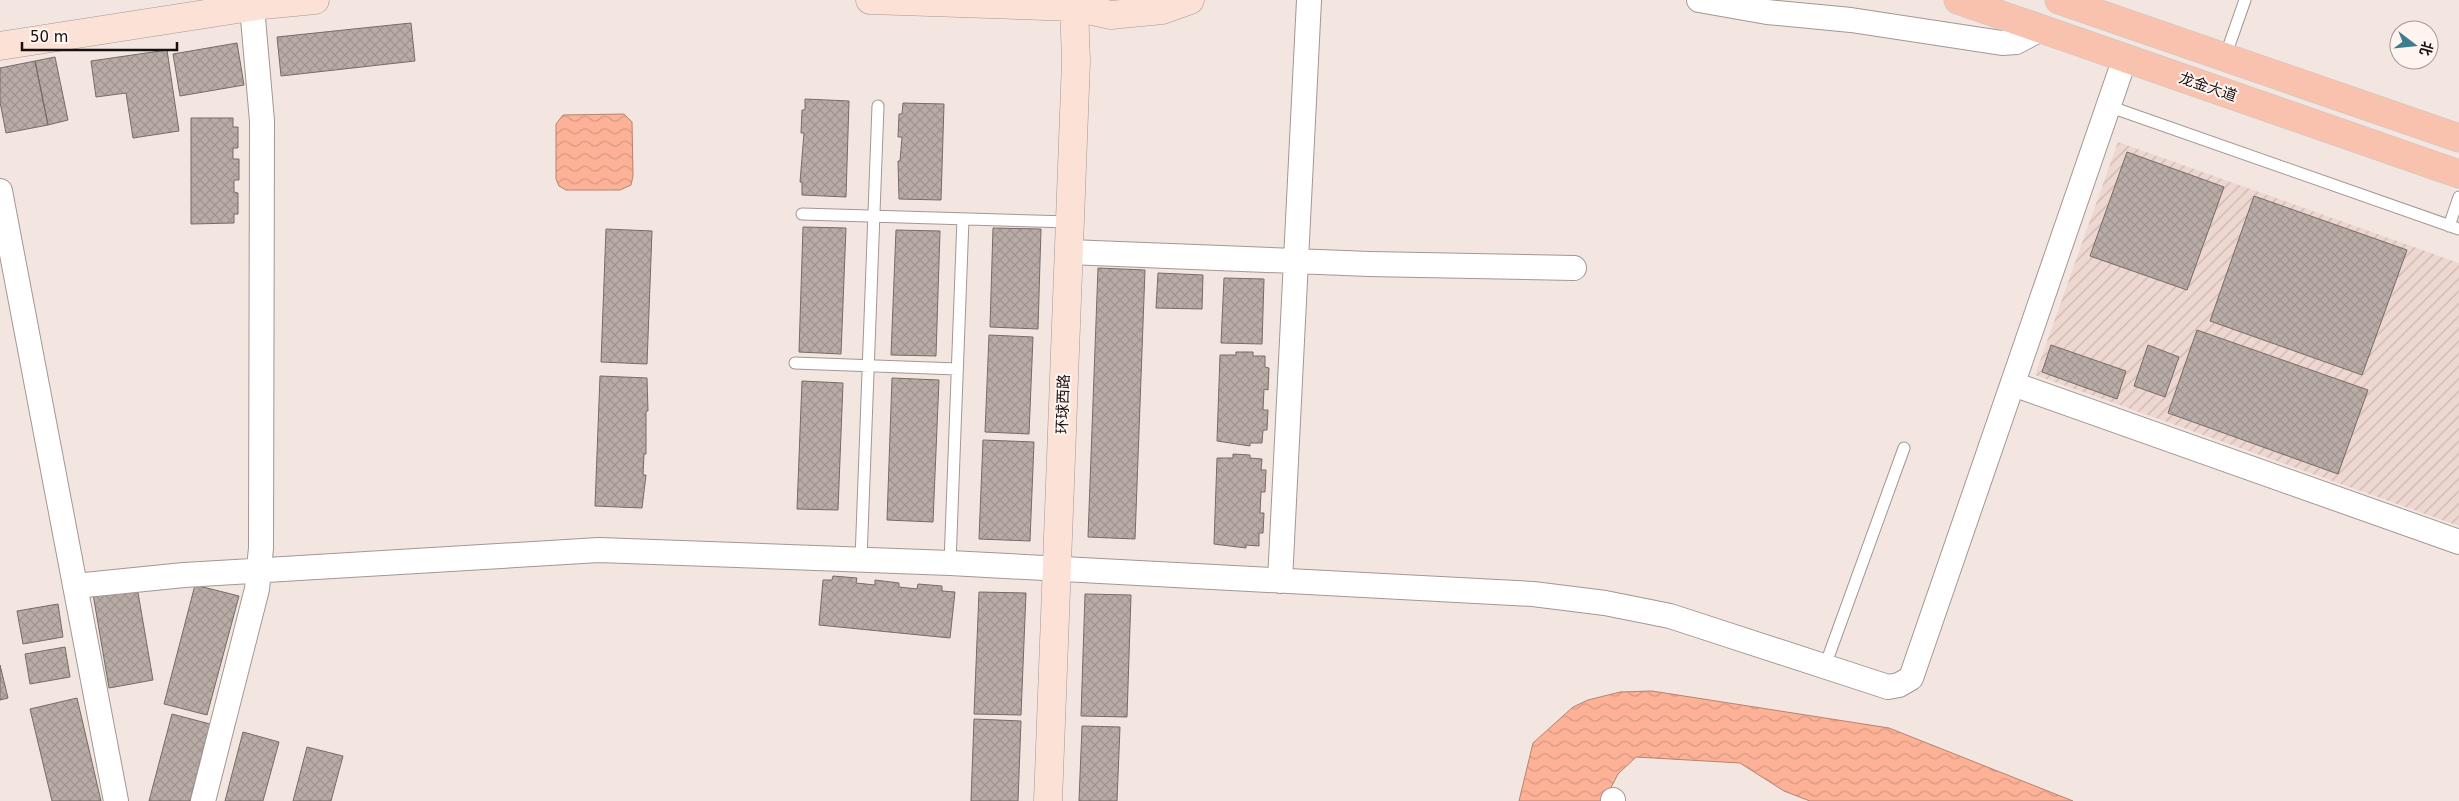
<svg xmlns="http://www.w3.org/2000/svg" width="2459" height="801" viewBox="0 0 2459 801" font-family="'DejaVu Sans','Noto Sans SC',sans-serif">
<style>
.industrial{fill:url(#industrial-furrows)}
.water{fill:url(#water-waves);stroke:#b8826f}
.building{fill:url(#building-cross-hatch);stroke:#766b67}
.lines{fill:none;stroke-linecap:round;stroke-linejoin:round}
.lane-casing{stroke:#a39793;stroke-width:13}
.street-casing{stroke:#a39793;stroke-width:26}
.secondary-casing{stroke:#a39793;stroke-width:29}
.primary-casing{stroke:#c7c6c6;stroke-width:29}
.lane{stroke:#fff;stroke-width:11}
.street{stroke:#fff;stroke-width:24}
.secondary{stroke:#fce1d7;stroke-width:28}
.primary{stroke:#f9c2af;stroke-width:28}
.labels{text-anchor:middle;stroke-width:4;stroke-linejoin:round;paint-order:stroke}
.street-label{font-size:15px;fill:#161110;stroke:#fff4f0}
</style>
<defs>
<pattern id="industrial-furrows" width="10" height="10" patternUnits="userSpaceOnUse" patternTransform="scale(1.25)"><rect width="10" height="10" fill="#edd7d0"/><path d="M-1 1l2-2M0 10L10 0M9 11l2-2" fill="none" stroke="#cab8b2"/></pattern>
<pattern id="water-waves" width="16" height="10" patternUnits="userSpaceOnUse" patternTransform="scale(1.25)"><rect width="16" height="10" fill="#fdb298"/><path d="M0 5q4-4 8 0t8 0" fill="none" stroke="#d89882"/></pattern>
<pattern id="building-cross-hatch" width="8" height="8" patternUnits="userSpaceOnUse" patternTransform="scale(1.25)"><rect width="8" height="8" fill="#b9aca7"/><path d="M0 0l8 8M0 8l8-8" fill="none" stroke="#9e938f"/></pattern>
</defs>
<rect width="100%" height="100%" fill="#f3e6e1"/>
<path class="industrial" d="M2118,142L2459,263V526L2035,375Z"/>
<path class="water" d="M624,114L632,122L633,176L631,185L620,190H566L559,186L556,179V124L563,115Z
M1652,691L1889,728L2073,801H1810L1784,791L1740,763L1636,757L1618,774L1604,801H1519L1533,743L1573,707L1588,700L1620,692Z"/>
<path class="building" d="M411,23L415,61L281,76L277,37Z
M237,43L244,85L180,96L173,54Z
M167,50L179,131L133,138L126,93L96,97L91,61Z
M55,57L68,120L48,125L35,61Z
M35,61L48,125L6,133L0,102V68Z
M805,99L849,101L846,197L802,195V182H800L804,133H801L802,110H805Z
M903,103L944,104L941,200L899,199L898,161H900L902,137H898L899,114H902Z
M191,118H233V127H238V148H233V159H239V180H234V192L238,193V214H234V223L191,224Z
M2127,152L2224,187L2187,290L2090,256Z
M2254,196L2407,250L2362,375L2210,321Z
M803,227L846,228L841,354L799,352Z
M993,228L1041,229L1038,329L990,327Z
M606,229L652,231L647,364L601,362Z
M896,230L940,231L936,356L891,355Z
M1098,268L1145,270L1135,539L1088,537Z
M1158,273L1203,275L1202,309L1156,308Z
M1224,278L1264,279L1262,344L1221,343Z
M2197,330L2368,390L2338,474L2168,413Z
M989,335L1033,337L1029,434L985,432Z
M2051,345L2126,371L2117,399L2042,372Z
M2148,345L2179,357L2165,397L2134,386Z
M1236,352H1253V356H1265V367L1269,368L1268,390L1264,389L1263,410H1268L1267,430H1263L1262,443H1250V446L1217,441L1220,355H1236Z
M600,376L647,378L648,411H646V454H644L643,475H646L642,508L595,506Z
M892,378L939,380L933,522L887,520Z
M802,381L843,383L838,510L797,509Z
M983,440L1034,442L1030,541L979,539Z
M1233,454L1250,455V458L1262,459L1261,470H1266L1265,492H1261L1260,513H1264L1263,533H1259V546L1246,545V548L1214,544L1217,458H1233Z
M833,576L857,578L856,583L875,585V580L899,583V587L917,589L918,584L942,586V591L955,592L950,638L819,625L823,580H832Z
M195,585L239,596L207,715L164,704Z
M137,587L153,680L109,688L93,594Z
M979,592L1026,593L1021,715L974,714Z
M1085,594L1131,595L1127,717L1081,716Z
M58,604L63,637L23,644L17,611Z
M65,647L70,677L30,684L25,654Z
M0,665L8,698L0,700Z
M77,698L101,801H52L30,709Z
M172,714L210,724L190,801H149Z
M974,719L1021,721L1018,801H971Z
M1082,726L1120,727L1117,801H1079Z
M243,732L279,742L263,801H225Z
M307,747L343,756L331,801H293Z"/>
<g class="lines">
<defs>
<path id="lane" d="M2225,57L2245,0
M2108,106L2459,229
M802,214L1070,222
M2449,226L2459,197
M795,363L957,369
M861,559L878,106
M950,563L963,219
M1825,666L1904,448"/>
<path id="street" d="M1699,0L1767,12L1851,20L2002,43L2016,42L2041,29
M0,191L116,801
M1069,252L1369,264L1574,268
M2013,384L2459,542
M1280,581L1309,0
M75,586L184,575L599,550L950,563L1533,594L1605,603L1670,616L1888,687L1899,685L1911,678L2125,58
M203,801L257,589L261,548L262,121L252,7
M1613,801V800"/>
<path id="secondary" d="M870,0L1074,7L1111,15L1162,10L1190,0
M0,46L263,5L315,0
M1048,801L1076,61L1074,7"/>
<path id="primary" d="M1958,0L2459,174
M2059,0L2459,138"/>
</defs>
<use href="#lane" class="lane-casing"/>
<use href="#street" class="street-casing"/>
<use href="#secondary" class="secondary-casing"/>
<use href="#primary" class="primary-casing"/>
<use href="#lane" class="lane"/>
<use href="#street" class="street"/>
<use href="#secondary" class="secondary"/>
<use href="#primary" class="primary"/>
</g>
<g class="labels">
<g class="street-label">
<text transform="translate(2208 87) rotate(19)" y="5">龙金大道</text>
<text transform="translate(1063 404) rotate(-88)" y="5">环球西路</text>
</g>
</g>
<g transform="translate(2414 45) rotate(106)"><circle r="24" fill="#fff4f0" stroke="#a29996"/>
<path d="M0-4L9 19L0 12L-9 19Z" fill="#3d7d90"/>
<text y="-8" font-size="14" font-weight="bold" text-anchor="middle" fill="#161110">北</text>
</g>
<path d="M22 42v8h155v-8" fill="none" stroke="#161110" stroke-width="2.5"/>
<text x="30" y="42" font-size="15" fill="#161110" stroke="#fff4f0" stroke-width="4" paint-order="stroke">50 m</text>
</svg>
